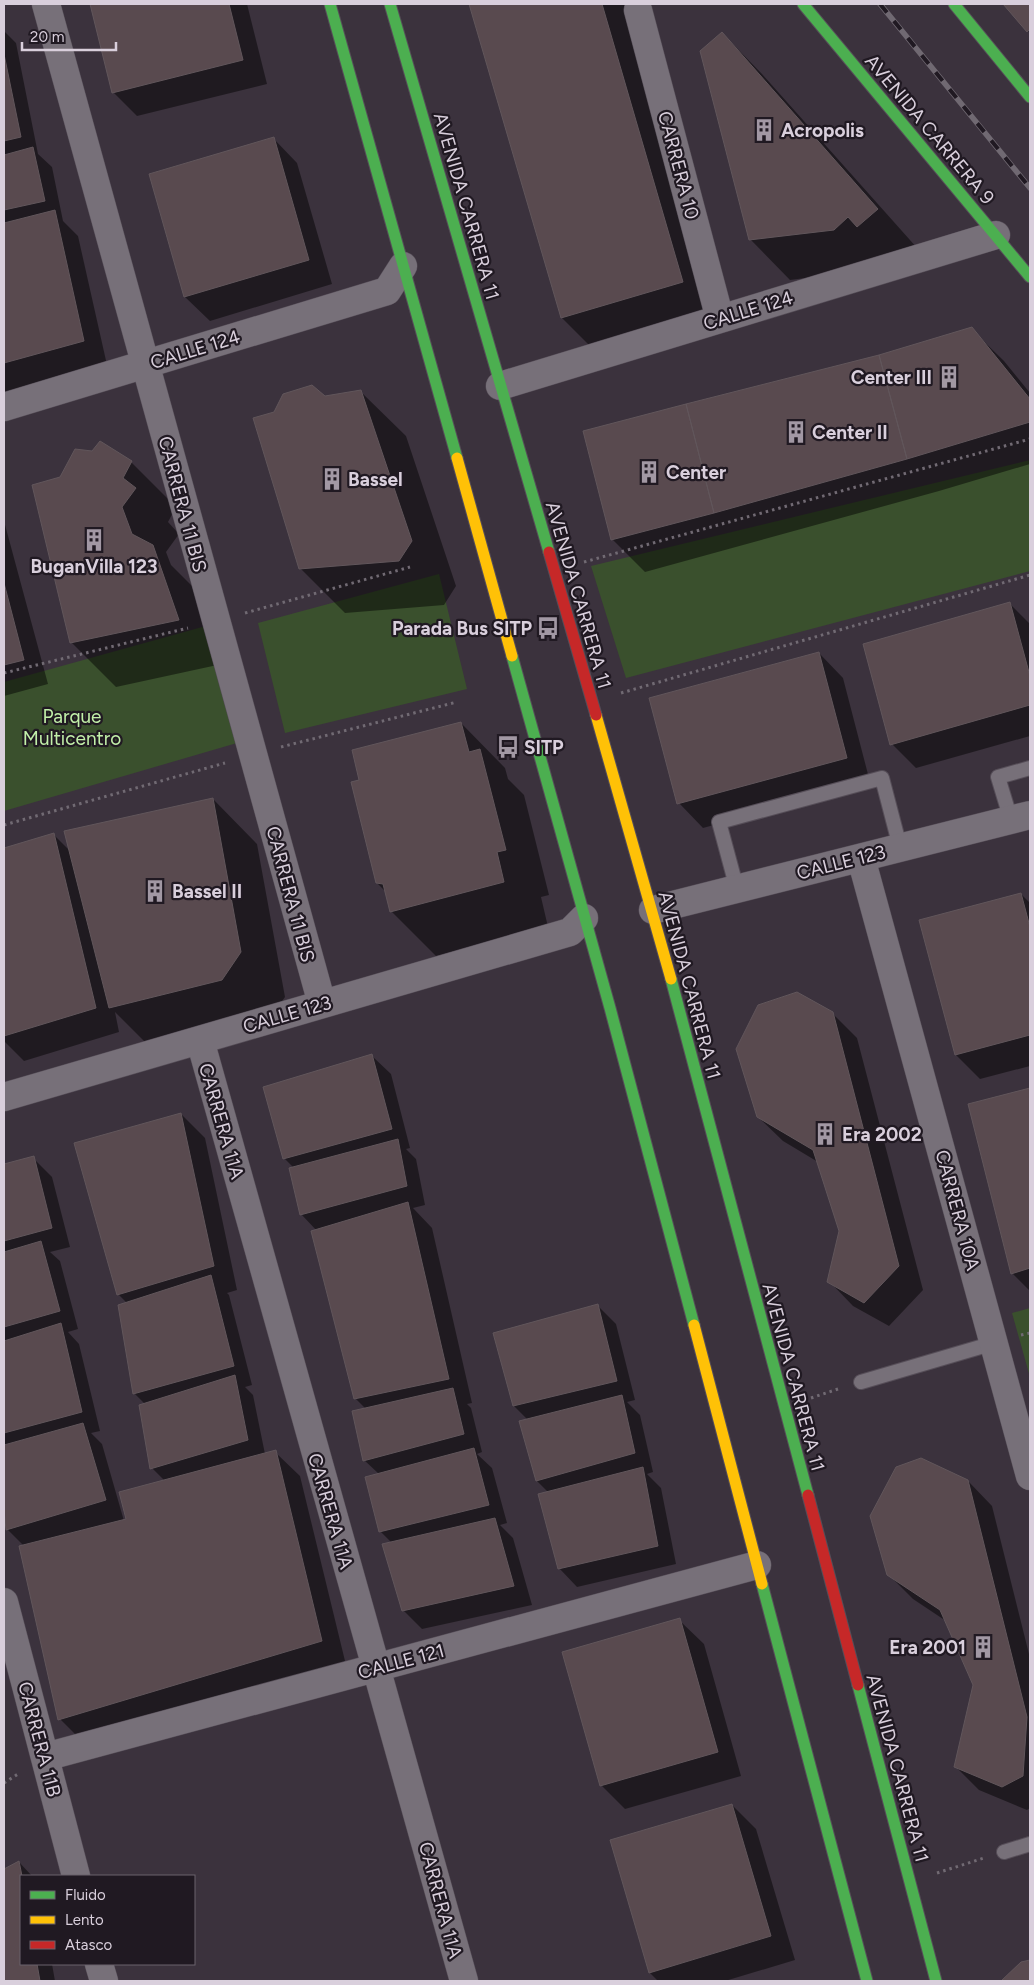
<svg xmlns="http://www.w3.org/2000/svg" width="1034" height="1985" viewBox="0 0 1034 1985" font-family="Figtree,sans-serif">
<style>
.green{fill:#3a502d}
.shadow{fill:#0007}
.building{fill:#594a4f;stroke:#61565b}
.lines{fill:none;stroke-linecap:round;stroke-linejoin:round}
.lane-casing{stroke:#564e58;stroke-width:16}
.street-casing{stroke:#564e58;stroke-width:29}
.fast-casing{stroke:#564e58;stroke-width:13}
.slow-casing{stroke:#564e58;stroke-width:13}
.jam-casing{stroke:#564e58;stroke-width:13}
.path{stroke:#716a73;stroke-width:3;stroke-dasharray:2.5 4;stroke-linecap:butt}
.lane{stroke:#777079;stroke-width:14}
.street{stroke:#777079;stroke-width:28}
.fast{stroke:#4caf50;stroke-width:11}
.slow{stroke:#ffc107;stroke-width:11}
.jam{stroke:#c62828;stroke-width:11}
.rail-casing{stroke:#706972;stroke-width:5.5}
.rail{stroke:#201922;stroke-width:4;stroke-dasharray:11;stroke-linecap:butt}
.labels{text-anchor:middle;stroke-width:4.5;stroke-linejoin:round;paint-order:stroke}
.street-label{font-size:19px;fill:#d9cfdc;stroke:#201922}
.poi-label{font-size:19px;font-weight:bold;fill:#d9cfdc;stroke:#201922;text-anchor:start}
.park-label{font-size:19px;fill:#c2f0a9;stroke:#201922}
</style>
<rect width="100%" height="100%" fill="#3b323d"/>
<path class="green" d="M1030,460V571L626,678L591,566Z
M439,574L467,689L285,733L258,623Z
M206,626L237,743L4,811V682Z
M1030,1308V1377L1012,1313Z"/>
<path class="shadow" d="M91,4H247L267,84L137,116L113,92Z
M470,4H629L722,322L602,358L562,318Z
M1005,4H1030V33Z
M4,31L16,43L38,154L52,167L63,221L78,236L107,365L4,393Z
M722,33L762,74L918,249L874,269L790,280L750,239Z
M273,138L297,163L332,284L210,321L185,297L150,174Z
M971,329L1004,361L1030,393V464L939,491L645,572L612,539L880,356Z
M361,392L406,436L456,586L444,605L345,613L300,568L324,397Z
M131,462L176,507L168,522L179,534L166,552L171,565L197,591L222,664L116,687L71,642L34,486Z
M4,521L48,684L4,696Z
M1010,604L1030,624V736L916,768L892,744Z
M819,653L843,678L870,782L703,828L679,803Z
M461,723L505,768L508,779L524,795L549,895L541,897L548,927L436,956L391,911L386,892L377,883L360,781Z
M213,799L257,844L285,997L266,1024L155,1052L115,1012L119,1032L24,1061L4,1041V849L53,834L71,852Z
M1021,894L1030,903V1066L980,1079L956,1055L921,921Z
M832,1013L857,1038L923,1290L889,1326L853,1306L829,1281L840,1231L818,1162L783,1141L758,1117Z
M372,1056L391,1074L410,1148L406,1149L416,1159L425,1205L413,1208L432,1228L472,1403L467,1404L471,1408L482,1452L477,1454L492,1468L507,1523L500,1525L513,1538L532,1605L422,1629L403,1610L392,1543L380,1531L379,1474L364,1460L366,1409L355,1398L317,1231L301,1214L294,1168L284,1158Z
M1030,1089V1291L1012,1273L970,1105Z
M181,1114L205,1138L237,1290L227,1293L229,1295L252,1385L245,1387L253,1395L265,1454L275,1452L300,1476L346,1665L84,1743L60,1719L24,1546L7,1529L4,1500V1165L33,1158L52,1177L70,1247L50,1252L60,1261L78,1329L68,1332L79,1344L100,1431L91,1433L102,1444L124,1521L165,1481L152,1468L145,1404L134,1393L127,1303L118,1294Z
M597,1305L616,1324L635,1400L627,1402L640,1415L653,1472L647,1474L661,1488L676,1564L577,1587L559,1568L549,1493L537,1481L528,1420L514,1406L495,1334Z
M968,1481L992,1506L1030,1658V1808L1027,1810L979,1790L955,1766L974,1685L946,1621L913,1599L888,1574Z
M679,1620L704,1644L741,1776L625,1809L601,1785Z
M732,1805L756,1829L795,1960L725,1981H658L650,1973L611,1841Z
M19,1862L32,1876H21V1964H52L55,1981H4V1871Z"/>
<path class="building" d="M90,4H229L243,60L112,93Z
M469,4H602L683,282L561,318Z
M1003,4H1030V29L1027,32Z
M722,32L878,209L857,227L848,217L834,230L749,240L700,51Z
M4,54L21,137L4,141Z
M274,137L309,260L184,297L149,174Z
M33,147L45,201L4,210V155Z
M55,210L84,341L4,363V223Z
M972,327L1030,399V422L907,459L879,355Z
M879,355L907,459L714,513L686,404Z
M312,385L325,396L361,390L412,541L399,561L299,569L253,418L274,412L283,394Z
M686,404L714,513L611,540L583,431Z
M100,441L132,461L123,478L136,488L122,507L132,534L153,545L179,620L70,643L32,485L60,477L75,449L92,451Z
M4,583L24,660L4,665Z
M1010,602L1030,676V705L890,745L863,644Z
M819,652L847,758L677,804L649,698Z
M461,722L469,752L480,749L506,850L497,852L504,882L390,912L383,884L376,883L351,782L359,780L352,750Z
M213,798L241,952L222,980L109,1008L64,831Z
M54,833L96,1008L4,1036V848Z
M1021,893L1030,927V1035L955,1055L919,920Z
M797,992L833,1012L899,1266L864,1303L827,1282L839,1231L813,1150L757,1117L736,1049L758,1005Z
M372,1054L392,1129L283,1159L263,1087Z
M1030,1088V1268L1011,1274L968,1104Z
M181,1113L214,1266L117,1295L74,1143Z
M398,1139L407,1186L300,1215L289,1168Z
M34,1156L52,1228L4,1241V1164Z
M408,1202L449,1379L354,1399L311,1231Z
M41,1241L60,1311L4,1327V1252Z
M211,1275L234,1366L133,1394L118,1305Z
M598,1304L617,1381L513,1406L493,1333Z
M61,1323L82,1412L4,1433V1341Z
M235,1375L248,1440L150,1469L139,1405Z
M453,1388L464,1434L363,1461L352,1411Z
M622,1395L635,1453L536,1481L519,1421Z
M83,1423L106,1500L6,1530L4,1510V1445Z
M474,1448L489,1505L379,1532L365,1477Z
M276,1450L322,1641L58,1720L19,1546L126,1519L119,1492Z
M921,1458L968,1480L1027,1717L1023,1776L1002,1787L954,1767L973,1685L940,1610L887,1575L870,1516L896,1467Z
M643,1467L658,1546L558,1569L538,1494Z
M495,1518L514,1586L402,1611L382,1544Z
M680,1618L718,1752L600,1786L562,1652Z
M732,1804L771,1936L649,1973L610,1840Z
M19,1861L22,1876L21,1964H37L40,1981H4V1869Z
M1030,1960V1981H1001L1021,1962Z"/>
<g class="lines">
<defs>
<path id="lane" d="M1011,820L998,777L1030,768
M737,889L719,822L882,778L900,847
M861,1382L994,1343
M1004,1852L1030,1844"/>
<path id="street" d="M46,4L322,1004
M638,10L720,319
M500,386L996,235
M4,407L387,291L403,266
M861,858L1030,1476
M653,910L1030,815
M200,1040L464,1981
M4,1097L570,932L584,918
M4,1602L76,1876
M45,1757L757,1565
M99,1964L104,1981"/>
<path id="fast" d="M330,4L457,458
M390,4L549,552
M803,4L1030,277
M954,4L1030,97
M512,656L610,1008L694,1325
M671,979L808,1495
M762,1584L867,1981
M858,1685L936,1981"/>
<path id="slow" d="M457,458L512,656
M596,715L671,979
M694,1325L762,1584"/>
<path id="jam" d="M549,552L596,715
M808,1495L858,1685"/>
</defs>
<use href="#lane" class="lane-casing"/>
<use href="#street" class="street-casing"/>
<use href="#fast" class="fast-casing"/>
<use href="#slow" class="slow-casing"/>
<use href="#jam" class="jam-casing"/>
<path class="path" d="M584,562L1030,439
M245,613L410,567
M4,673L188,628
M621,693L1030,575
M281,747L457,702
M4,825L225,763
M1021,1335L1030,1333
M811,1398L841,1388
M4,1783L18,1774
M937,1873L984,1858"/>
<use href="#lane" class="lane"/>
<use href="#street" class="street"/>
<use href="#fast" class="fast"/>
<use href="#slow" class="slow"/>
<use href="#jam" class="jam"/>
<defs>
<path id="rail" d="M880,4L1030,188"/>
</defs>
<use href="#rail" class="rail-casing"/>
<use href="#rail" class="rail"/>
</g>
<defs>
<symbol id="building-bare" viewBox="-9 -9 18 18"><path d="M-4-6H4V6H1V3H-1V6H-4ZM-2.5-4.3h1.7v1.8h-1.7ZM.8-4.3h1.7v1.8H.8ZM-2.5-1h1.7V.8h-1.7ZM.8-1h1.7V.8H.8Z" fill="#a298a4" stroke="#201922" stroke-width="2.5" paint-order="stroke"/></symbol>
<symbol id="bus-bare" viewBox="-9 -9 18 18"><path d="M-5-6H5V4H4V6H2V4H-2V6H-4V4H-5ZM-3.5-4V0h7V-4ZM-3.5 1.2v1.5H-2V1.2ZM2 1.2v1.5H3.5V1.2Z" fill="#a298a4" stroke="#201922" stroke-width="2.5" paint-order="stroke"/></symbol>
</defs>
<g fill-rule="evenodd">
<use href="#building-bare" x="748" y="114" width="32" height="32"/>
<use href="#building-bare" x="933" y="361" width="32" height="32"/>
<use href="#building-bare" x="780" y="416" width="32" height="32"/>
<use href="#building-bare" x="633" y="456" width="32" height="32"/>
<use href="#building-bare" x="316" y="463" width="32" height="32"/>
<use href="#building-bare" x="78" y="524" width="32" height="32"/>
<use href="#bus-bare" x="532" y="612" width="32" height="32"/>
<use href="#bus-bare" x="492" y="731" width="32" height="32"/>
<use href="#building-bare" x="139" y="875" width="32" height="32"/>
<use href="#building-bare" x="809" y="1118" width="32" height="32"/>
<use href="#building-bare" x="967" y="1631" width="32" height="32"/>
</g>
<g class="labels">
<g class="street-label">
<text transform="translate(930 129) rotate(50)" y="7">AVENIDA CARRERA 9</text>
<text transform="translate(679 165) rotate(75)" y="7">CARRERA 10</text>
<text transform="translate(467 206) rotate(74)" y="7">AVENIDA CARRERA 11</text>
<text transform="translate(748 310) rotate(-17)" y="7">CALLE 124</text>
<text transform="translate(195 349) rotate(-17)" y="7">CALLE 124</text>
<text transform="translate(183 504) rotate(75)" y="7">CARRERA 11 BIS</text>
<text transform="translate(579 595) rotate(74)" y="7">AVENIDA CARRERA 11</text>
<text transform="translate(841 862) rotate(-14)" y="7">CALLE 123</text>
<text transform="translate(291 894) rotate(75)" y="7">CARRERA 11 BIS</text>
<text transform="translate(690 985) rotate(75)" y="7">AVENIDA CARRERA 11</text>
<text transform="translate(287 1014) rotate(-16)" y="7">CALLE 123</text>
<text transform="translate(222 1121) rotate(74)" y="7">CARRERA 11A</text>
<text transform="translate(958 1210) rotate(75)" y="7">CARRERA 10A</text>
<text transform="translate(794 1377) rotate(75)" y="7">AVENIDA CARRERA 11</text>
<text transform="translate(331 1511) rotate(74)" y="7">CARRERA 11A</text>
<text transform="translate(401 1661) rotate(-15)" y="7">CALLE 121</text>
<text transform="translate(40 1739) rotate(75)" y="7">CARRERA 11B</text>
<text transform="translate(898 1768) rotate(75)" y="7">AVENIDA CARRERA 11</text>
<text transform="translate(441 1900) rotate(75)" y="7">CARRERA 11A</text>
</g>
<g class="poi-label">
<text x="781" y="137">Acropolis</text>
<text x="932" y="384" text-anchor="end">Center III</text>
<text x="812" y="439">Center II</text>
<text x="666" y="479">Center</text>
<text x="348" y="486">Bassel</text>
<text x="94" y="573" text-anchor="middle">BuganVilla 123</text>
<text x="532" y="635" text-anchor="end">Parada Bus SITP</text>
<text x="524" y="754">SITP</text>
<text x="172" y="898">Bassel II</text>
<text x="842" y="1141">Era 2002</text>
<text x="966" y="1654" text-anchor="end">Era 2001</text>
</g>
<g class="park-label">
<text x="72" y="723">Parque<tspan x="72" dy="22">Multicentro</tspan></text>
</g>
</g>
<rect width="1034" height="1985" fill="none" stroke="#d9cfdc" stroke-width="10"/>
<rect x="20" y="1875" width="175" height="90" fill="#201922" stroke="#6a626c"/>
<rect x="30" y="1891" width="25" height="8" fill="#4caf50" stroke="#6a626c"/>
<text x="65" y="1900" font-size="15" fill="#d9cfdc">Fluido</text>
<rect x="30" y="1916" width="25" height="8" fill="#ffc107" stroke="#6a626c"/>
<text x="65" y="1925" font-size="15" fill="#d9cfdc">Lento</text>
<rect x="30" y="1941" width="25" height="8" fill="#c62828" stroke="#6a626c"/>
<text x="65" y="1950" font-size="15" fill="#d9cfdc">Atasco</text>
<path d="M22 42v8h94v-8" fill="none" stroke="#d9cfdc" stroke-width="2.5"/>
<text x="30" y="42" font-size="15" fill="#d9cfdc" stroke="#201922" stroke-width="4" paint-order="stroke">20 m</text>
</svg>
